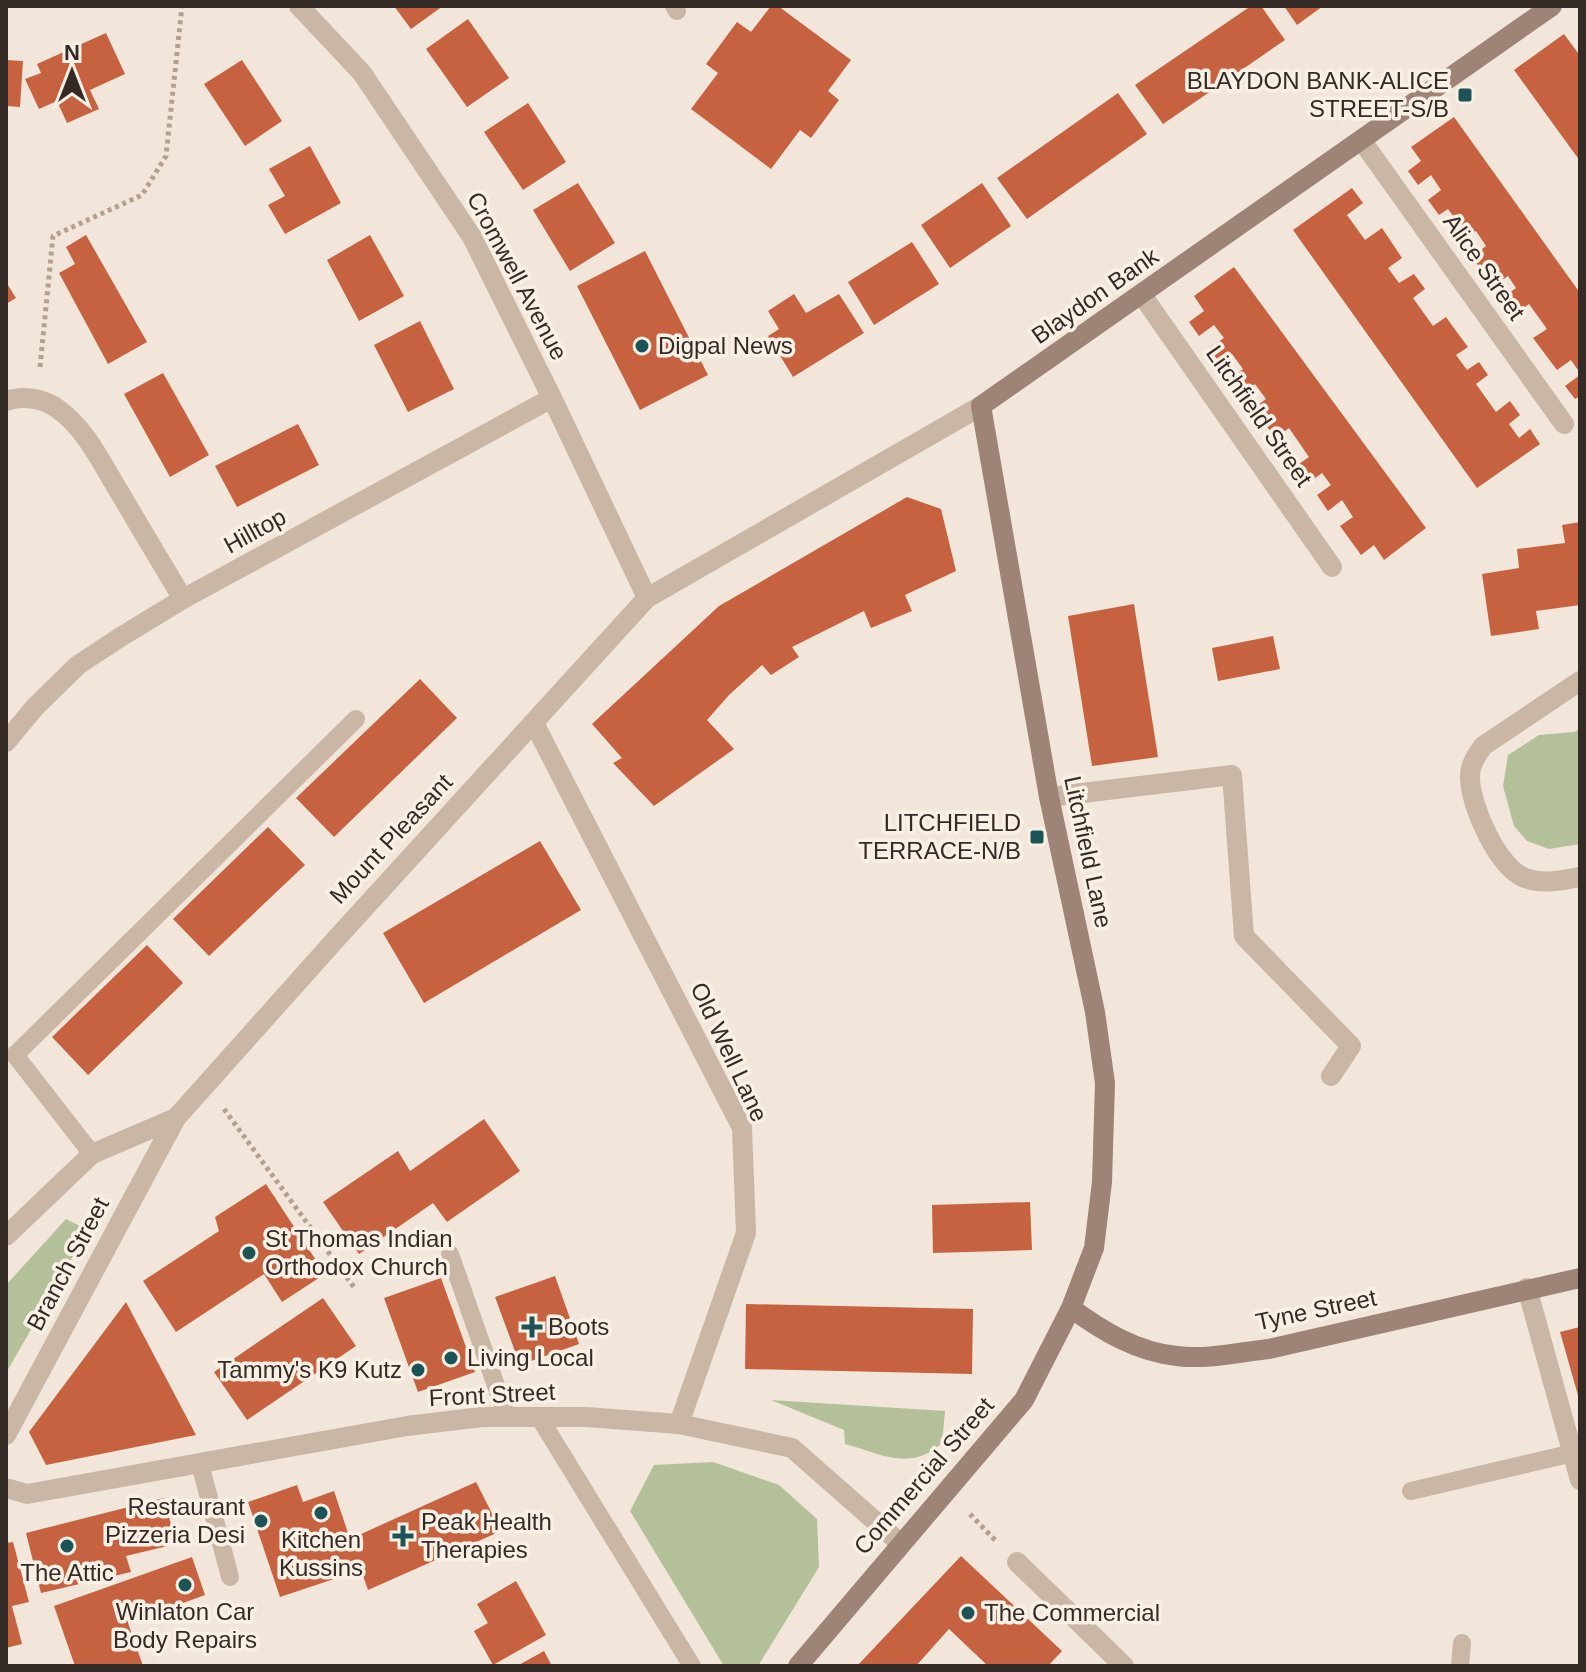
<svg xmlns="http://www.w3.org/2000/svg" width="1586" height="1672" viewBox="0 0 1586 1672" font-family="Helvetica,sans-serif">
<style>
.green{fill:#b3c099}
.building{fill:#c76241}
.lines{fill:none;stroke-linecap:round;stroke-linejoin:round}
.path{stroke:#b59f8f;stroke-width:5;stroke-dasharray:4 4;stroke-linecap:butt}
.lane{stroke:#c9b6a5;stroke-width:18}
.street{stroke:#c9b6a5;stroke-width:20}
.secondary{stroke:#9d8476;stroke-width:20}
.poi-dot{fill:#1c5357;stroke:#f9f0e5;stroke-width:3}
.labels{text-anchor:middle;stroke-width:7;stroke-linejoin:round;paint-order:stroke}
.poi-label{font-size:24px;fill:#352b26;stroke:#f9f0e5;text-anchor:start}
.street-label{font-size:24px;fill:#352b26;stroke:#f9f0e5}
</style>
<rect width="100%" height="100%" fill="#f1e6d9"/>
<path class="green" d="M1580,729V844L1549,849L1527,841L1514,826L1503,786L1508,755L1539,735L1574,732Z
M66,1219L88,1230L6,1373V1285Z
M771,1400L945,1411L942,1443C910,1472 882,1454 845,1444L844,1430Z
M713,1462L779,1485L817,1519L819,1567L758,1666H724L630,1511L654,1465Z"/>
<path class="building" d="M394,6H443L411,29Z
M771,6H778L851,60L828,91L839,100L811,138L800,130L771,169L691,109L718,73L706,64L737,22L751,32Z
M1251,6H1261L1285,40L1163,124L1135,85Z
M1284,6H1323L1297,25Z
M468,19L509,78L467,107L426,49Z
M106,33L125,74L90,90L99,109L67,123L57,101L39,109L25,79L41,73L37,64Z
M1564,34L1578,53L1580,52V161L1514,70Z
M6,60L23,61L20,107L6,106Z
M242,60L282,121L245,146L204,84Z
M1118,93L1147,134L1027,219L997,178Z
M528,103L566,162L523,190L484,132Z
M1454,117L1580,293V373L1571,360L1557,370L1533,338L1547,329L1529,304L1514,315L1502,298L1516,288L1508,276L1493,286L1472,257L1486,246L1476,231L1461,243L1450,228L1458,223L1448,209L1439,215L1428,200L1441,190L1431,175L1418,185L1408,171L1421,161L1411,147Z
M310,146L341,203L285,234L268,205L285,196L269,169Z
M578,183L615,243L570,271L533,210Z
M982,183L1011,226L950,268L921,225Z
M1352,188L1363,203L1347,215L1365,240L1382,228L1402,258L1388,268L1399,283L1414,274L1425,289L1413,298L1433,326L1446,317L1456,331L1468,347L1456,355L1467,370L1479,362L1488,375L1476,384L1496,412L1510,401L1520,415L1509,424L1519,438L1530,429L1540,444L1477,488L1293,230Z
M86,235L147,342L108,364L59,273L75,264L66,247Z
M370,235L404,296L359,321L327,260Z
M912,242L939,284L874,325L848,282Z
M645,251L708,375L640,410L577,286Z
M1234,267L1426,528L1384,560L1374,545L1361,555L1340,526L1353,517L1342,500L1328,511L1317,495L1331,485L1322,473L1308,483L1296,466L1309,457L1289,428L1276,438L1265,424L1254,408L1266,399L1255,384L1241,395L1230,379L1243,369L1232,354L1220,363L1209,348L1224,338L1214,325L1199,336L1189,322L1204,311L1194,296Z
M6,282L16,298L6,304Z
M794,294L806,313L839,294L864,333L793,377L768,336L779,329L768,311Z
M420,321L454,389L408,412L374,345Z
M163,373L209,455L170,477L124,394Z
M1580,375V396L1575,399L1565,386Z
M298,424L319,465L237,507L215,466Z
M907,497L941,509L956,571L905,595L912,611L871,628L864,611L792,647L799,657L771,675L762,665L729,695L707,720L734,749L654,806L613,763L622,758L592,724L719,606Z
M1580,522V605L1536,611L1539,629L1491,636L1482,574L1519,568L1517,549L1565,543L1562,525Z
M1134,604L1158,757L1092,766L1068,616Z
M1273,636L1280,669L1218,681L1212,648Z
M420,679L457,718L334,837L296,798Z
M268,827L305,865L209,956L173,919Z
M540,841L581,910L424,1003L383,933Z
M147,945L183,983L88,1075L52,1037Z
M484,1119L520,1171L447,1222L433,1203L359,1254L323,1202L398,1151L410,1171Z
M266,1184L325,1274L282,1302L264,1274L176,1332L143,1281L219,1231L215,1217Z
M1030,1202L1032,1250L933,1253L932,1205Z
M555,1276L579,1344L520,1365L495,1297Z
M441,1278L475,1372L418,1392L384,1298Z
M323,1298L356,1346L247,1420L214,1372Z
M126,1302L196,1435L46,1465L29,1432Z
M746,1304L973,1309L972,1374L745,1369Z
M1580,1327V1399H1579L1560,1332Z
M476,1482L501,1531L368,1590L361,1570L280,1597L248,1502L297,1485L303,1502L334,1491L350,1539Z
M164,1498L176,1544L126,1556L131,1572L41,1593L26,1533Z
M13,1542L29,1602L12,1606L22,1644L6,1648V1543Z
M961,1556L1062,1651L1048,1666H988L949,1629L916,1666H857Z
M192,1557L205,1595L128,1623L143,1666H75L54,1606Z
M516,1581L546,1635L493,1665L474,1631L488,1623L477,1604Z
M544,1651L552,1666H517Z"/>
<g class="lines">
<path class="path" d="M40,367L53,236L142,195L166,156L182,6
M224,1109L356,1290
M970,1514L996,1541"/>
<path class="lane" d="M674,6L677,11
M92,1154L15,1055L356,719
M450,1254L507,1417
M539,1417L692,1666
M200,1464L230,1577
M1411,1491L1573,1453
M1460,1666L1462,1643"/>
<path class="street" d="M299,6L362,73L472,237L552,398L647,598
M1362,141L1564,424
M1142,295L1332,567
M6,401C23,395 43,398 58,409C86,429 102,464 120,493C141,529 162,564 183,599
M1580,681L1483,746C1476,756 1469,766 1470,779C1471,807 1498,868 1525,878C1544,885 1561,880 1580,877
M534,723L742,1128L746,1233L679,1424
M6,742L35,707L78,665L119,638L183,599L552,398
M1049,797L1232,775L1244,936L1351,1046L1331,1076
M6,1236L92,1154L176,1118
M1527,1288L1580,1480
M6,1435L176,1118L336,939L647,598L981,406
M6,1488L27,1494L407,1426L482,1417H586L679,1424L792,1448L900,1543
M1017,1562L1124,1666"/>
<path class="secondary" d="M1071,1308C1102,1331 1137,1352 1177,1356C1206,1360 1240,1352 1269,1349L1580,1278
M798,1666L1024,1400L1071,1308L1094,1248L1102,1182L1105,1083L1095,1012L1049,797L981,406L1552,6"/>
</g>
<g class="poi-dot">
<rect x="1457" y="87" width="16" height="16" rx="4"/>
<circle cx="642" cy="346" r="8"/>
<rect x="1029" y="829" width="16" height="16" rx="4"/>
<circle cx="249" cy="1253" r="8"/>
<path d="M528 1315h8v8h8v8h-8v8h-8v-8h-8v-8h8z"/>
<circle cx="451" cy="1358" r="8"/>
<circle cx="418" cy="1370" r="8"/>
<circle cx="321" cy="1513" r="8"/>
<circle cx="261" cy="1521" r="8"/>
<path d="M399 1524h8v8h8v8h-8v8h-8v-8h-8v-8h8z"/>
<circle cx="67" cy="1546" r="8"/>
<circle cx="185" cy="1585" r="8"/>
<circle cx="968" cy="1613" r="8"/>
</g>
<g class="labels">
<g class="poi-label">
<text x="1449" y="89" text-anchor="end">BLAYDON BANK-ALICE<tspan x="1449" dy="28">STREET-S/B</tspan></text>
<text x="658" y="354">Digpal News</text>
<text x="1021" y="831" text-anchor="end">LITCHFIELD<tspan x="1021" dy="28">TERRACE-N/B</tspan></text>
<text x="265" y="1247">St Thomas Indian<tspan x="265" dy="28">Orthodox Church</tspan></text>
<text x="548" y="1335">Boots</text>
<text x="467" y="1366">Living Local</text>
<text x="402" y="1378" text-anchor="end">Tammy's K9 Kutz</text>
<text x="245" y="1515" text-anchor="end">Restaurant<tspan x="245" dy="28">Pizzeria Desi</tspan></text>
<text x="421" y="1530">Peak Health<tspan x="421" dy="28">Therapies</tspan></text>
<text x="321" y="1548" text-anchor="middle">Kitchen<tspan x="321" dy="28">Kussins</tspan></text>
<text x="67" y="1581" text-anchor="middle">The Attic</text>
<text x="185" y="1620" text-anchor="middle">Winlaton Car<tspan x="185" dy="28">Body Repairs</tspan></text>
<text x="984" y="1621">The Commercial</text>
</g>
<g class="street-label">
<text transform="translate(1484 267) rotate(55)" y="8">Alice Street</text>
<text transform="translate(517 276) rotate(62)" y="8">Cromwell Avenue</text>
<text transform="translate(1095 296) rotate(-35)" y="8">Blaydon Bank</text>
<text transform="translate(1259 416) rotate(55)" y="8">Litchfield Street</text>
<text transform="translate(255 531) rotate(-29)" y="8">Hilltop</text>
<text transform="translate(391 839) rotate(-47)" y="8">Mount Pleasant</text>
<text transform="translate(1088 852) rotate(78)" y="8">Litchfield Lane</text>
<text transform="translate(729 1052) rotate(65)" y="8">Old Well Lane</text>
<text transform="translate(68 1264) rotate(-62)" y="8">Branch Street</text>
<text transform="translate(1316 1310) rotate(-12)" y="8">Tyne Street</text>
<text transform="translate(492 1395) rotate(-3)" y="8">Front Street</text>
<text transform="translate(924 1476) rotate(-49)" y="8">Commercial Street</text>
</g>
</g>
<rect width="1586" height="1672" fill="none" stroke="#352b26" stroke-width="16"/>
<g transform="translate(72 72)" stroke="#f9f0e5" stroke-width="6" paint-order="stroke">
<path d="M0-6L14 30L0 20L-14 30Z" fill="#352b26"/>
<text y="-12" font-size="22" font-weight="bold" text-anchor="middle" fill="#352b26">N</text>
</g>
</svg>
